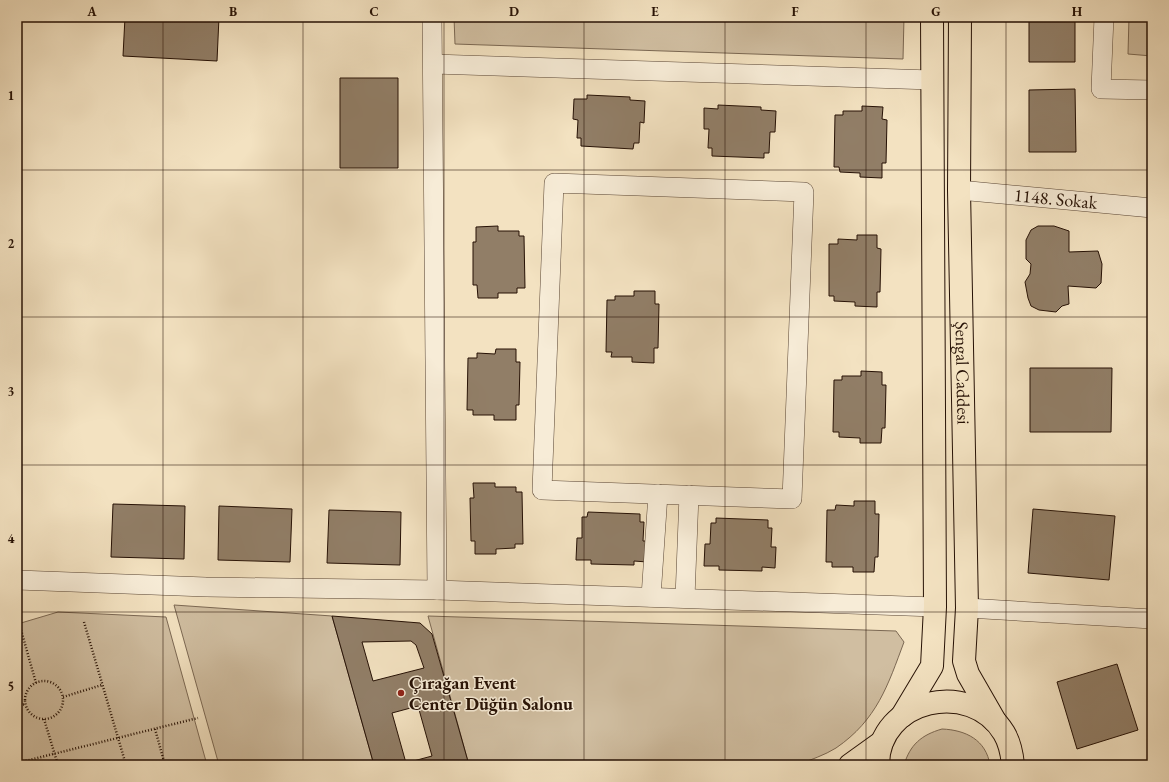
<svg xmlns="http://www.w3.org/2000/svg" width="1169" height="782" viewBox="0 0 1169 782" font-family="'EB Garamond',serif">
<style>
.green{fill:#d0bea1;stroke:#7b6853}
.building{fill:#917e67;stroke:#261105;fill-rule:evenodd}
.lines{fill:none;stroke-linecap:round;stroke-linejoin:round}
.minor-casing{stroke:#594534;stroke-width:20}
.major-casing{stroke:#261105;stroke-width:24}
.path{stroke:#261105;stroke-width:2.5;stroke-dasharray:1 2;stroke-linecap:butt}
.minor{stroke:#f7ecd7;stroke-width:19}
.major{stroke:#f3e2c1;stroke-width:22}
.grid{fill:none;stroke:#261105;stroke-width:1;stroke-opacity:0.55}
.poi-dot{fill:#8f2418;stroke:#f7ecd7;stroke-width:1.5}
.labels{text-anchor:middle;stroke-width:3;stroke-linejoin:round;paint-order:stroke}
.street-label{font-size:18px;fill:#261105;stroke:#f7ecd7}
.poi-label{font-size:18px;font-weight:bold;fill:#261105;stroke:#f7ecd7;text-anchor:start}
.neatline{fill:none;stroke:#261105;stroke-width:1.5}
.grid-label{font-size:13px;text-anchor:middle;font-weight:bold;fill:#261105}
</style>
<rect width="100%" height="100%" fill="#f3e2c1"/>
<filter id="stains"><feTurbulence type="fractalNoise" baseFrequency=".005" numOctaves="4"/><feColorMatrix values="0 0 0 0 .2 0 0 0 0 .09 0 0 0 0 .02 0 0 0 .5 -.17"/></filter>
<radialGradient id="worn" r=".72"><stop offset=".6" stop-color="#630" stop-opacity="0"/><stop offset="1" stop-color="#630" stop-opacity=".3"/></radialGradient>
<path class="green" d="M454,17H904L903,59L455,44Z
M1129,17H1152V56L1128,54Z
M174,605L332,616L374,765H219Z
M58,612L166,617L207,765H17V626L21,623Z
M428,616L896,631L904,642C888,685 877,720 836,748C825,755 810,760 797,765H469Z
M942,729C966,730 986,740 990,765H904C910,745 921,735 942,729Z"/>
<path class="building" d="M125,17H219L217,61L123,56Z
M1029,17H1075V62H1029Z
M340,78H398V168H340Z
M1075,89L1076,152H1029V90Z
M587,95L630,97V100L645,101L644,123L640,122L639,143H634L633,149L581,146V138H577L578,120L573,119L574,99H587Z
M718,105L761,107V110L776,111L775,132H770L769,153H764V158L712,156V148H708L709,129H704V108L718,109Z
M862,106L883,107L882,119L887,120L886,163H882V178L860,177V173L840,172L839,167H834L835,115H843V111H862Z
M498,226V231H519V236H524L525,288H517V293H498V298H478L477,285H473V242H476V227Z
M1038,226H1054L1069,231V252L1098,251L1102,264L1101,283L1096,288L1068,286L1069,304L1062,306L1056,312L1039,310L1031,306L1028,298L1025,282L1030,274L1031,264L1026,259V240L1031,230Z
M857,235H877V248L881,249L880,292H877V307L855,306V302L834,301V296H829V244H838V239L857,240Z
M634,291H655V304H659L658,348H654V363L632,362V357H611L612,352H606L607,300H615V296H634Z
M496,349H516V362H520L519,405H516V420H494V415H473V410H467L468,358H477V353L495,354Z
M1030,368H1112L1111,432H1030Z
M861,371L882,372V385H886L885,428H882L881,443H860V438L839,437V432H833L834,380H842V376H861Z
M473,483H495V487H516V492H522L523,544H515V548L496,549V554H475V541H471L470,498H474Z
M854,501H875V514H879L878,557H875L874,572H853V567H832V562H826L827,510H835L836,505L854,506Z
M113,504L185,506L184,559L111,557Z
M219,506L292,509L290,562L218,560Z
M1033,509L1115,516L1109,580L1028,573Z
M329,510L401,512L400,565L327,563Z
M588,512L640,514V522H644L643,541H648L647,562L634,561V565L591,564V560H576L577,538H582V517H587Z
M716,518L768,520V528H772L771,547H776L775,568L762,567V571L719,570V566H704L705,544H710L711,523H716Z
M332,616L420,623L432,634L469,765H374ZM411,641L416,645L424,668L373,681L362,642ZM418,706L432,756L406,763L392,713Z
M1117,664L1138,730L1077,749L1057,682Z"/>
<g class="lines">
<defs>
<g id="minor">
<path d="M432,17L437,590"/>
<path d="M1104,17L1101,89L1152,90"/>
<path d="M433,64L932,80"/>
<path d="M554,183L804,192L792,499L542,490Z"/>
<path id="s1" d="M959,190L1152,208"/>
<path d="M17,580L206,587L437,590L935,607"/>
<path d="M651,597L658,494"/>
<path d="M685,598L689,495"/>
<path d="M967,608L1152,619"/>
</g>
<g id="major">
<path id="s2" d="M960,17L959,190L967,608L964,661L968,674L995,721"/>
<path d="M902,716L932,666L935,607L932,17"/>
<path d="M850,765L882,742"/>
<path d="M878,765C878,699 971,678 1004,733C1010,743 1012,754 1013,765"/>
</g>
</defs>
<use href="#minor" class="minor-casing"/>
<use href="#major" class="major-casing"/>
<path class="path" d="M84,622L126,765
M21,630L36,683
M25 700a19 19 0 1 1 38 0a19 19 0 1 1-38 0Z
M63,697L102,685
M17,706L25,704
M44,719L58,765
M155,729L165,765
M17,763L198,718"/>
<use href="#minor" class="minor"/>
<use href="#major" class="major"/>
</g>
<path class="grid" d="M163,17V765M303,17V765M444,17V765M584,17V765M725,17V765M866,17V765M1006,17V765M17,170H1152M17,317H1152M17,465H1152M17,612H1152"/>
<circle class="poi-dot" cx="401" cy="693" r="4"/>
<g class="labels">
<g class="street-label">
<text dy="6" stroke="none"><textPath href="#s1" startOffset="97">1148. Sokak</textPath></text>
<text dy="6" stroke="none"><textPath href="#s2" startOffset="356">Şengal Caddesi</textPath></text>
</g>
<g class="poi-label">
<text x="409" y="689">Çırağan Event<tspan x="409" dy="21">Center Düğün Salonu</tspan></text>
</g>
</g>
<rect width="1169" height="782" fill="none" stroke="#f3e2c1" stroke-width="44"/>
<rect x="22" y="22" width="1125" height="738" class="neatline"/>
<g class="grid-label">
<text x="92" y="16">A</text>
<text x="233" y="16">B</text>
<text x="374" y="16">C</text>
<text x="514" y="16">D</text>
<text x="655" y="16">E</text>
<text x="795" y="16">F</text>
<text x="936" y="16">G</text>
<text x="1077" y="16">H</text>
<text x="11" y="100">1</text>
<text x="11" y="248">2</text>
<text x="11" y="396">3</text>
<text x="11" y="543">4</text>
<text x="11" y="691">5</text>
</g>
<rect width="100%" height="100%" filter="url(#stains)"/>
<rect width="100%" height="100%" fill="url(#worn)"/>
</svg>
